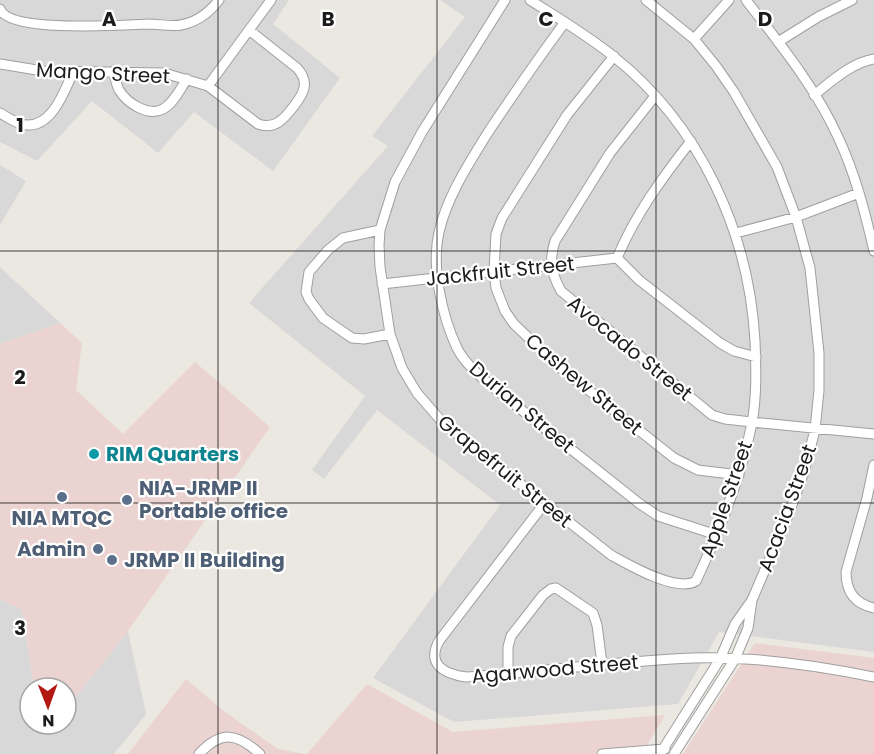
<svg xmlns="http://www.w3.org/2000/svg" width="874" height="754" viewBox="0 0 874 754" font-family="Poppins,sans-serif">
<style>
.residential{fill:#d9d8d8}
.commercial{fill:#ebd3d1}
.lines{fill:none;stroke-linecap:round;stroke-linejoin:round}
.minor-casing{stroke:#9f9f9f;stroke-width:11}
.minor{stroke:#fff;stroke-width:9}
.grid{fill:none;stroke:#1b1b1b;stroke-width:1.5;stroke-opacity:0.55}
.culture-dot{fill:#0f9aa8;stroke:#fff;stroke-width:2}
.service-dot{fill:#5c6f8a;stroke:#fff;stroke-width:2}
.labels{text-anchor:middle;stroke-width:4.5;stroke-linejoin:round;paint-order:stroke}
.street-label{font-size:20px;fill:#1b1b1b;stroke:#fff}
.culture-label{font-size:20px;font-weight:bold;fill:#0d838f;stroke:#fff;text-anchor:start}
.service-label{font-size:20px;font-weight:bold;fill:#4e5e75;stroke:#fff;text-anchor:start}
.grid-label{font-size:20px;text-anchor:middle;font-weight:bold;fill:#1b1b1b;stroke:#fff;stroke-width:4.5;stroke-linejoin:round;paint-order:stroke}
</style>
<rect width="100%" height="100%" fill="#ebe8e1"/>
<path class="residential" d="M0,0H289L273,24L340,78L273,171L194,112L158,153L92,101L37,161L0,142Z
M440,0H874V652L719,632L678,704L454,722L373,678L500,505L377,410L324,479L312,470L365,396L249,303L388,146L372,136L465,17Z
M0,165L26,181L0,225Z
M0,267L60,323L0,344Z
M0,599L22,610L33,681L50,688H30V724H66V695L75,698L128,631L146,714L114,754H0Z"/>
<path class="commercial" d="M60,323L82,343L76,390L123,434L195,362L270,427L128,631L74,699L66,695V688H50L33,681L22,610L0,599V344Z
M755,643L874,658V754H683Z
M186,679L225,712L278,749L305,754H128Z
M367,684L453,732L665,715L642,754H307Z"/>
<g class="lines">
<defs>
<path id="minor" d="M505,0L422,132L395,182L380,230L379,245L380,267L390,334L402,368L417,393L443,423L611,555C629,565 677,593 696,581C720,530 741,478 752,423C757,395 756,368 755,341C749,232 700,125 613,56C587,35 558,18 530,0
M646,0L694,39L716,66L734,92L777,167L796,217L810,268L819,353V390L815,430L804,472L788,516L752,600L735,624L720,659L660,754
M746,0C779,43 816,88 838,137C855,173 865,212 874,251
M0,9C9,33 124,25 148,24C159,24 171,27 181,25C197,22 209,13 219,0
M565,22C538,59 512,96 487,134C468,165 447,197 439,232C431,267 442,316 457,348C465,364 481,377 494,388L640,504L658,516L717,535
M694,39L729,0
M778,42L818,17L852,0
M614,56L567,115L502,218L496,234L494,271L496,288L505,311L514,324L558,366L674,458L698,470L739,475
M0,64L43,71L164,73L208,86L258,124C275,130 284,119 294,106C304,93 310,82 297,68L249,30
M114,71C115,78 116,84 119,90C127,103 148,117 163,109C174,103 180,89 187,79
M208,86L271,0
M814,95C832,81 851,63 874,59
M655,96L610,153L555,241C549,260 551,273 561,291L712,415L725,419L752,422L874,434
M0,113C7,117 14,122 21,124C50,132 64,93 73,72
M691,141C662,178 635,215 617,258L639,280L720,343L734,351L756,357
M380,230L343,238L328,250L309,272L306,292L309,299L323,318L352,338L364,339L390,334
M736,233L796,217L859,193
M382,284L617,258
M874,465L867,498L846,572C846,592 855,604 874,608
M544,504L439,641C426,665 445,674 466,677C542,672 617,661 693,658C754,656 815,665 874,677
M508,674V647L511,636L543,595L551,589L556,588L593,613L597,625L602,664
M199,754C221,730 237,733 260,754
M602,754L665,749
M674,754L735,659L748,628L752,600"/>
</defs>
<use href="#minor" class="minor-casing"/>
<use href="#minor" class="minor"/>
</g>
<path class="grid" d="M218,0V754M437,0V754M656,0V754M0,251H874M0,503H874"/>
<circle class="culture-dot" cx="94" cy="454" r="6"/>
<g class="service-dot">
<circle cx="62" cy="497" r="6"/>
<circle cx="127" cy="500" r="6"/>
<circle cx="98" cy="549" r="6"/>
<circle cx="112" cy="560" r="6"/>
</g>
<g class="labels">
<g class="street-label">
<text transform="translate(103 73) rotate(3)" y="7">Mango Street</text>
<text transform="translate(500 271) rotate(-6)" y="7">Jackfruit Street</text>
<text transform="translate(630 348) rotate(39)" y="7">Avocado Street</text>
<text transform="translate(584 384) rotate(40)" y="7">Cashew Street</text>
<text transform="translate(522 407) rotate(40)" y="7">Durian Street</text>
<text transform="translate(505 471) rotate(39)" y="7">Grapefruit Street</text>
<text transform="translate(726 499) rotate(-71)" y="7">Apple Street</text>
<text transform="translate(787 508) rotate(-70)" y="7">Acacia Street</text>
<text transform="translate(555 669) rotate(-5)" y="7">Agarwood Street</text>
</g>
<g class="culture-label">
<text x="106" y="461">RIM Quarters</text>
</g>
<g class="service-label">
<text x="139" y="495">NIA-JRMP II<tspan x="139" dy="23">Portable office</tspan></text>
<text x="62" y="525" text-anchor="middle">NIA MTQC</text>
<text x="86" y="556" text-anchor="end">Admin</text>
<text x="124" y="567">JRMP II Building</text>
</g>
</g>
<g class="grid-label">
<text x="109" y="26">A</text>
<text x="328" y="26">B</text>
<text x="546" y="26">C</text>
<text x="765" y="26">D</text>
<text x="20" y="132">1</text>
<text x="20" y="384">2</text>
<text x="20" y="635">3</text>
</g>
<g transform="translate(48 706) rotate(179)"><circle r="28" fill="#ffffff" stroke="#a4a4a4" stroke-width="1.5"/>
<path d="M0-4.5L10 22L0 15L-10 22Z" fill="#b31813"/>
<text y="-9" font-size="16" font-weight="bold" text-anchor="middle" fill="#1b1b1b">N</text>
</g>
</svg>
